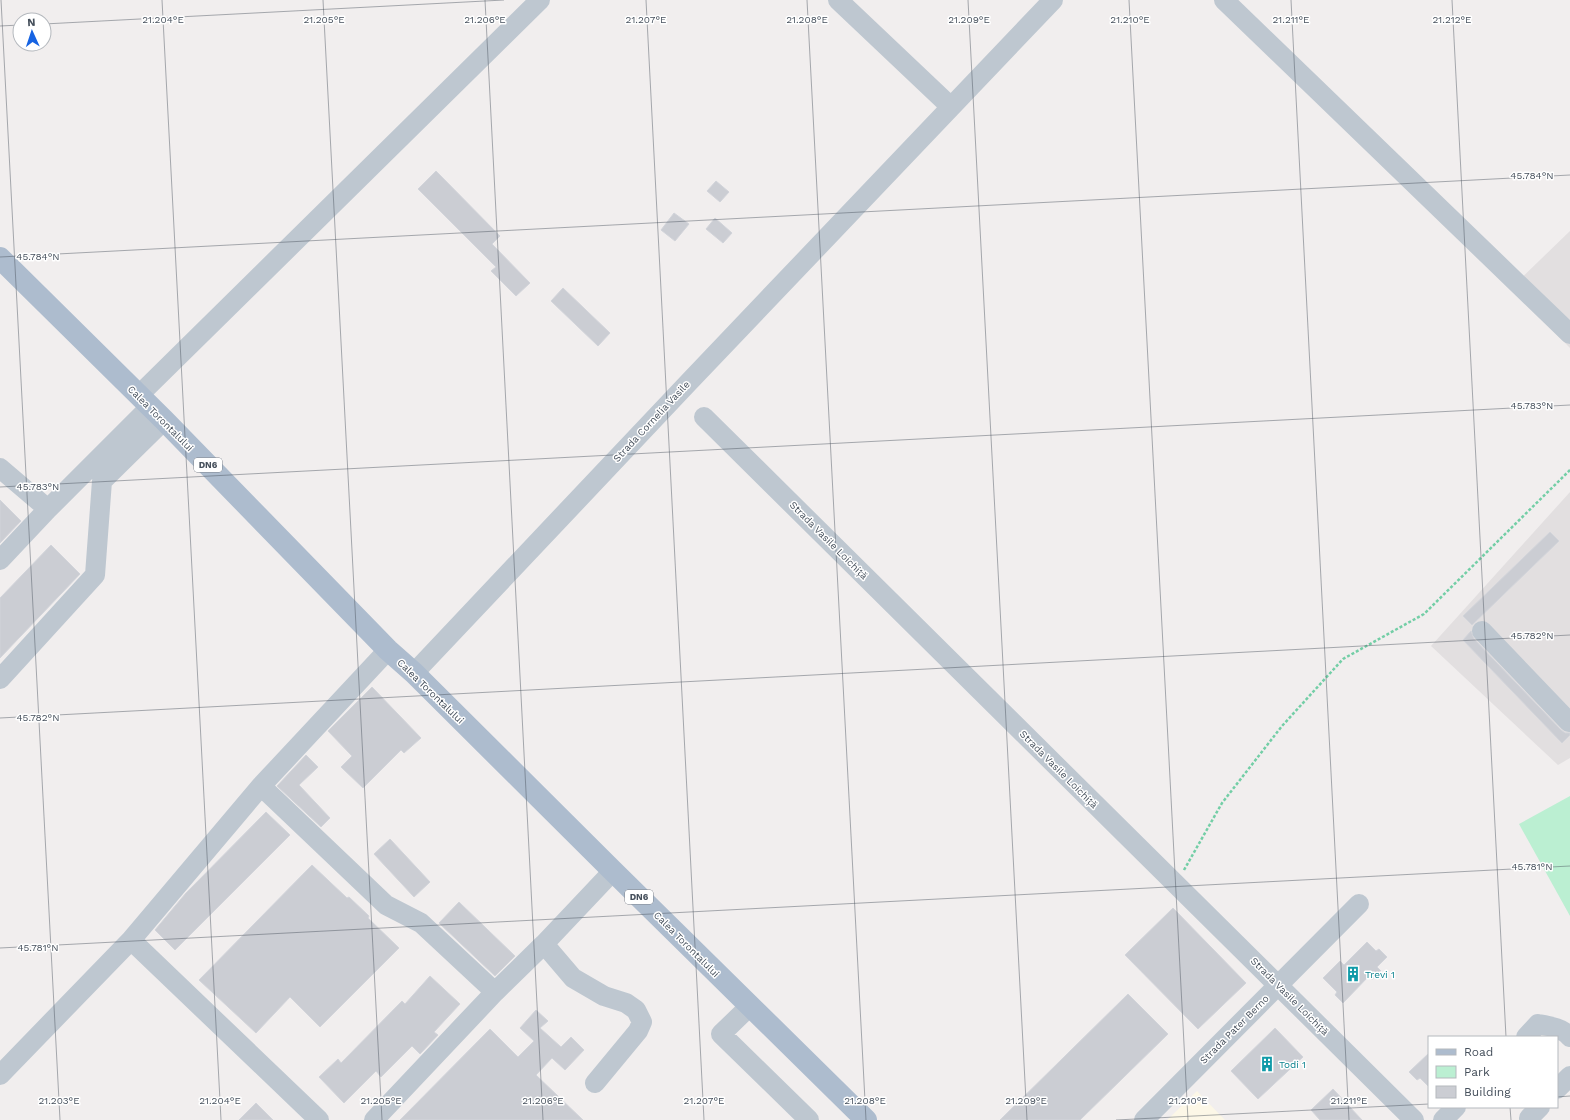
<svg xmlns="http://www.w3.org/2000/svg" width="1570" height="1120" viewBox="0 0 1570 1120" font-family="'Work Sans',sans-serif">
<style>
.commercial{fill:#fcf7e7}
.education{fill:#e2dfe0}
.green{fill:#bbefd2}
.building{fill:#cbcdd3;stroke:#d2d4da}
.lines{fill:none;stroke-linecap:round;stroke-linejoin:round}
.path{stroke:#73cea6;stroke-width:2.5;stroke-dasharray:3 2;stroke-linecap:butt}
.minor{stroke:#bec7d0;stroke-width:20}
.major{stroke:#adbcce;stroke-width:22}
.ticks{fill:none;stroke:#46505c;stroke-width:1;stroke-opacity:0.45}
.labels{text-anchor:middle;stroke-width:3;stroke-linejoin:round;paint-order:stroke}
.shield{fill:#fff;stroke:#7e848d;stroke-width:1}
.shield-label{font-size:9px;font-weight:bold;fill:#46505c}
.street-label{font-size:10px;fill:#46505c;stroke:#fff}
.culture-label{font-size:10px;fill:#0d838f;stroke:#fff;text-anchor:start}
.ticks-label{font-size:10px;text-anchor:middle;fill:#46505c;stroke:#fff;stroke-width:3;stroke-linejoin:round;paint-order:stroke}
</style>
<rect width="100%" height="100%" fill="#f1eeee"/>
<path class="commercial" d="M1197,1091L1225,1120H1167Z"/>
<path class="education" d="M1570,231V348L1511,288Z
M1570,492V758L1558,765L1431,646Z"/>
<path class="green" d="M1570,796V916L1519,824Z"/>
<path class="building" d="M436,171L500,236L492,244L530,283L516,296L491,271L496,267L418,189Z
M716,181L729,192L720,202L707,191Z
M674,213L689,224L675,241L661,230Z
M715,218L732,233L723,243L706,229Z
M563,288L610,333L598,346L551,301Z
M0,500L21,521L0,543Z
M1550,532L1559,541L1472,625L1463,616Z
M51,545L80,574L0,658V598Z
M1471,631L1474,639L1561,730L1565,733H1570V735L1562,743L1463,640Z
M372,687L421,738L404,753L401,750L363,788L341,767L352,756L328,731Z
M306,755L318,767L299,785L330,818L321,827L277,786Z
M266,812L290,835L175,950L155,930L186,893Z
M390,839L430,882L414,897L374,854Z
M312,865L347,898L349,897L369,916L368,918L399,948L320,1027L290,997L256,1033L199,980Z
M459,902L515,956L495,976L439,923Z
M1173,908L1246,983L1198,1029L1125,955Z
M1367,942L1376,951L1379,949L1387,957L1377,967L1381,971L1372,980L1369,976L1343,1003L1335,995L1337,992L1323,978L1340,961L1344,965Z
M430,976L460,1004L434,1032L438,1035L420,1054L412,1046L381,1077L376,1071L344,1103L319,1077L338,1059L341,1063L402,1001L405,1004Z
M1128,994L1168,1034L1080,1120H1000Z
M536,1010L548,1021L540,1028L561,1047L571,1037L584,1050L565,1070L552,1058L536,1075L583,1120H400L490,1029L518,1057L534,1041L520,1028Z
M1275,1028L1303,1057L1258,1099L1231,1071Z
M1429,1053V1087L1420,1078L1417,1080L1409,1072Z
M1333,1089L1362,1120H1320L1311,1110Z
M256,1103L273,1120H239Z"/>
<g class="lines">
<path class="path" d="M1184,870L1222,803L1282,726L1343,659L1424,614L1570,470"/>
<path class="minor" d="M838,0L951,107
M1224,0L1570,334
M139,395L540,0
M704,417L1414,1120
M0,468L48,509L150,407
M0,560L48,509
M1482,631L1569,722L1570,721
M414,673L688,383L1053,0
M0,679L95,575L102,481L164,420
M261,786L386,905L421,923L495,992L544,944L613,871
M131,940L319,1120
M544,944L573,978L604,996L626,1003L636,1010L642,1022L638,1031L595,1083
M750,1006L721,1034L809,1120
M1526,1037L1538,1024C1549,1026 1563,1028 1570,1037
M0,1075L131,940L261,786L388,650
M1557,1089L1570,1076
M1529,1118L1540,1107
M374,1120L495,992
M1144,1120L1359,904
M1443,1120L1456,1107"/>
<path class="major" d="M0,258L164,420L388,650L414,673L613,871L866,1120"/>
</g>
<path class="ticks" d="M1,0L60,1120M162,0L221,1120M323,0L382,1120M485,0L543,1120M646,0L704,1120M807,0L866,1120M968,0L1027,1120M1129,0L1188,1120M1291,0L1349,1120M1452,0L1506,1037M44,24L504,0M0,26L20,25M0,257L1570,175M0,487L1570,405M0,718L1570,635M0,948L1570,866M1557,1097L1570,1096M1510,1107L1511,1120M1116,1120L1429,1104"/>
<defs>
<symbol id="building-bare" viewBox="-9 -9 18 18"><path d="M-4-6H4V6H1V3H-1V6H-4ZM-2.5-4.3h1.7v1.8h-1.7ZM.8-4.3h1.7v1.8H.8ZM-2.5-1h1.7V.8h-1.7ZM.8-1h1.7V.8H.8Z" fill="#0f9aa8" stroke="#fff" stroke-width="2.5" paint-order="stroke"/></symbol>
</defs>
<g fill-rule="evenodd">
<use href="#building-bare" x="1342" y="963" width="22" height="22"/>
<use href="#building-bare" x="1256" y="1053" width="22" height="22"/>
</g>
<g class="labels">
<g class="shield">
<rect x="194" y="458" width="28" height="14" rx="3"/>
<rect x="625" y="890" width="28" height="14" rx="3"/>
</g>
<g class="shield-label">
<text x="208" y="468">DN6</text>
<text x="639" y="900">DN6</text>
</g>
<g class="street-label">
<text transform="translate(161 418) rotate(45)" y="4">Calea Torontalului</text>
<text transform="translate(651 421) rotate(-47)" y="4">Strada Cornelia Vasile</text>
<text transform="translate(829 540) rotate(45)" y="4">Strada Vasile Loichiță</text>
<text transform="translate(431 691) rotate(44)" y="4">Calea Torontalului</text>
<text transform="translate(1059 769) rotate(45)" y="4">Strada Vasile Loichiță</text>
<text transform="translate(687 944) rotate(45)" y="4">Calea Torontalului</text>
<text transform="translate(1290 996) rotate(45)" y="4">Strada Vasile Loichiță</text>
<text transform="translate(1234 1029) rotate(-45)" y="4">Strada Pater Berno</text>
</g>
<g class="culture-label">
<text x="1365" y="978">Trevi 1</text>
<text x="1279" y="1068">Todi 1</text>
</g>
</g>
<g class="ticks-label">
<text x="163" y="23">21.204°E</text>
<text x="324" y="23">21.205°E</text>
<text x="485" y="23">21.206°E</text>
<text x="646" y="23">21.207°E</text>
<text x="807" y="23">21.208°E</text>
<text x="969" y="23">21.209°E</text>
<text x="1130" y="23">21.210°E</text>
<text x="1291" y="23">21.211°E</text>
<text x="1452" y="23">21.212°E</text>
<text x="1532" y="179">45.784°N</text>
<text x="38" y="260">45.784°N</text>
<text x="1532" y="409">45.783°N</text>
<text x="38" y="490">45.783°N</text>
<text x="1532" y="639">45.782°N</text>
<text x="38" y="721">45.782°N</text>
<text x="1532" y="870">45.781°N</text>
<text x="38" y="951">45.781°N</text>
<text x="59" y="1104">21.203°E</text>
<text x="220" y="1104">21.204°E</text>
<text x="381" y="1104">21.205°E</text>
<text x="543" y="1104">21.206°E</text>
<text x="704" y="1104">21.207°E</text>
<text x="865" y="1104">21.208°E</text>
<text x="1026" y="1104">21.209°E</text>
<text x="1188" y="1104">21.210°E</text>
<text x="1349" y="1104">21.211°E</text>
</g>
<rect x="1428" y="1036" width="130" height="72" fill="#ffffff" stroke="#b5b9be"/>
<rect x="1436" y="1049" width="20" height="6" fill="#adbcce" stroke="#b5b9be"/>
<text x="1464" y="1056" font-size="12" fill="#46505c">Road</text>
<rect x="1436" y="1066" width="20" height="12" fill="#bbefd2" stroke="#b5b9be"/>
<text x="1464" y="1076" font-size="12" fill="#46505c">Park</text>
<rect x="1436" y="1086" width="20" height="12" fill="#cbcdd3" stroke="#b5b9be"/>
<text x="1464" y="1096" font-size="12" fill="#46505c">Building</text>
<g transform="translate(32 32) rotate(357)"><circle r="19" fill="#ffffff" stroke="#b5b9be"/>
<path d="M0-3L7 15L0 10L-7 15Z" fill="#1663e2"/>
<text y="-6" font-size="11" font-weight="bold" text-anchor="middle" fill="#46505c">N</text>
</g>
</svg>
